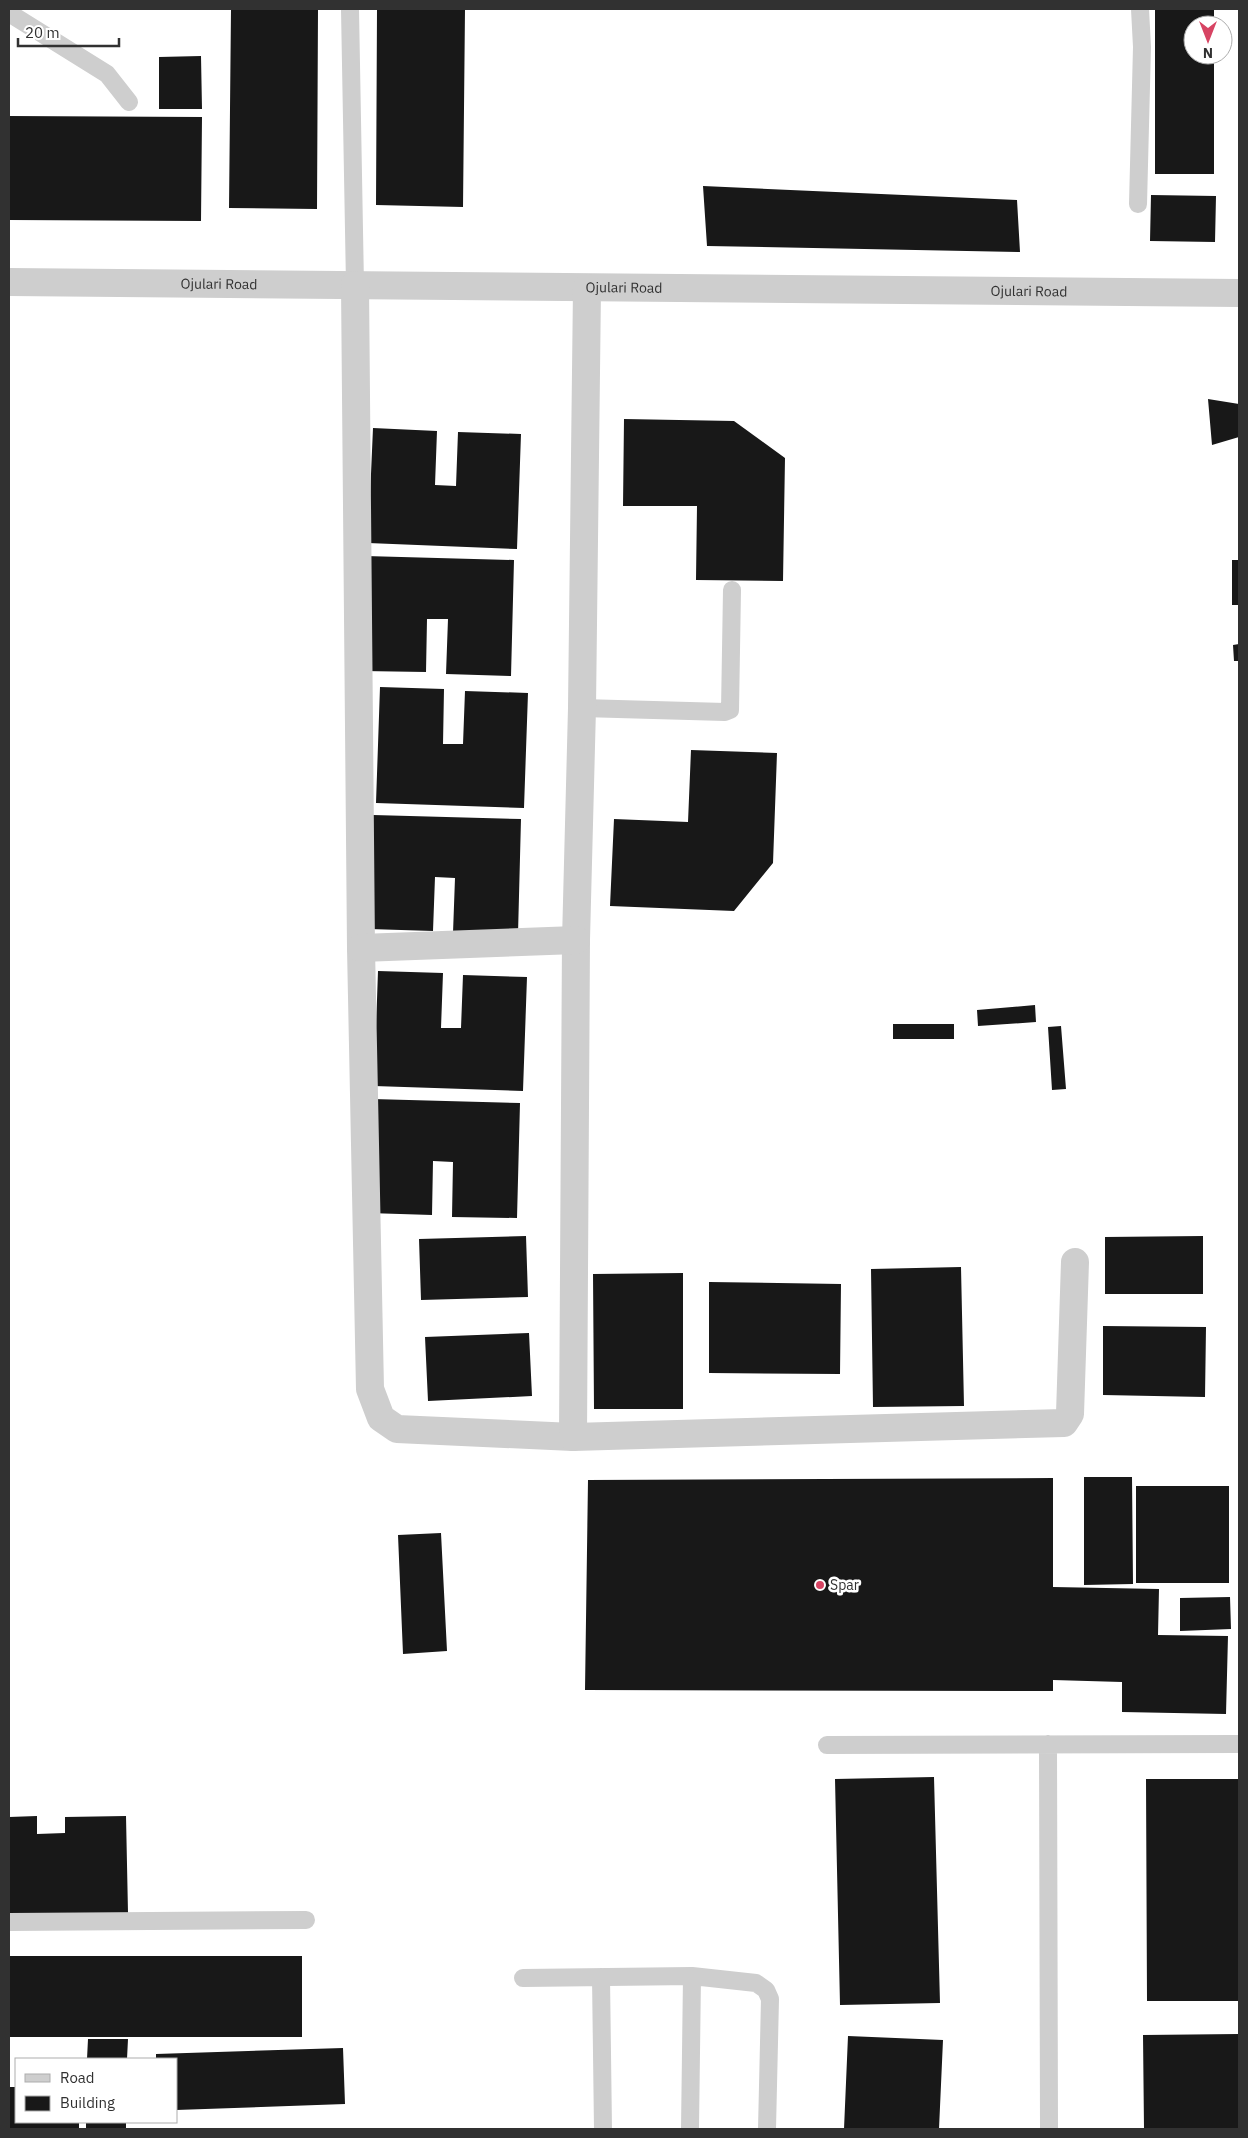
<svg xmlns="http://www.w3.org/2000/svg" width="1248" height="2138" viewBox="0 0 1248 2138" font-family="'IBM Plex Sans',sans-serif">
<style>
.building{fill:#181818}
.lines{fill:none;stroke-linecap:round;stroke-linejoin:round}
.lane{stroke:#cecece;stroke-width:18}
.street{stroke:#cecece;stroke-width:28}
.poi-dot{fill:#d74463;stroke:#fff;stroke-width:2}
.labels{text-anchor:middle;stroke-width:5;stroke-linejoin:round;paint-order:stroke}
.street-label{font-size:14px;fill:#313131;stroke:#fff}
.poi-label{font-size:14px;fill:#313131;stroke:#fff;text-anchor:start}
</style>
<rect width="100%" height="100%" fill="#fff"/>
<path class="building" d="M231,9H318L317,209L229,208Z
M377,9H465L463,207L376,205Z
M1155,9H1214V25H1193V55H1214V174H1155Z
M201,56L202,109H159V57Z
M9,116L202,117L201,221L9,220Z
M703,186L1017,200L1020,252L707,246Z
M1151,195L1216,196L1215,242L1150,241Z
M1208,399L1239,404V437L1212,445Z
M624,419L734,421L785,458L783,581L696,580L697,506H623Z
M373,428L437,431L435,485L456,486L458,432L521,434L517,549L368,543Z
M365,556L514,560L511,676L446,674L448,619H427L426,672L362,671Z
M1232,560H1239V605H1232Z
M1239,644V661H1234L1233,645Z
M380,687L444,689L443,744H463L465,691L528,693L524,808L376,803Z
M691,750L777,753L773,863L734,911L610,906L614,819L688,822Z
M373,815L521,819L518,934L453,933L455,878L435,877L433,931L369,929Z
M378,971L443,973L441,1028H461L463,975L527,977L523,1091L374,1086Z
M1035,1005L1036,1022L978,1026L977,1010Z
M893,1024H954V1039H893Z
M1061,1026L1066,1089L1052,1090L1048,1027Z
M372,1099L520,1103L517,1218L452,1217L453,1162L433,1161L432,1215L368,1213Z
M526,1236L528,1297L421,1300L419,1239Z
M1203,1236V1294H1105V1237Z
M961,1267L964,1406L873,1407L871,1269Z
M683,1273V1409H594L593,1274Z
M709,1282L841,1284L840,1374L709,1373Z
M1103,1326L1206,1327L1205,1397L1103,1395Z
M529,1333L532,1396L428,1401L425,1337Z
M1084,1477H1132L1133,1584L1084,1585Z
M1053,1478V1587L1159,1589L1158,1635L1228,1636L1226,1714L1122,1712V1682L1053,1680V1691L585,1690L588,1480Z
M1136,1486H1229V1583H1136Z
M441,1533L447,1651L403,1654L398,1535Z
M1230,1597L1231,1629L1180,1631V1598Z
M934,1777L940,2003L840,2005L835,1779Z
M1146,1779H1239V2001H1147Z
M37,1816V1834L65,1833V1817L126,1816L128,1913L9,1915V1817Z
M9,1956H302V2037H9Z
M1239,2034V2129H1144L1143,2035Z
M848,2036L943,2040L939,2129H844Z
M88,2039H128L127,2059H87Z
M343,2048L345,2104L176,2110V2059H156V2054Z
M9,2087H16V2122H79V2129H9Z
M86,2122H126V2129H86Z"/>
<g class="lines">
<path class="lane" d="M350,9L355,285
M9,13L107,74L129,102
M1138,204L1142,47L1140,9
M582,708L725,712L730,710L732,590
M1048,1744L1049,2129
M827,1745L1239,1744
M9,1922L306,1920
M601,1977L603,2129
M523,1978L692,1976L756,1983L766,1990L770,1999L767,2129
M690,2129L692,1976"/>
<g class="street">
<path id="s1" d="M9,282L1239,293"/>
<path d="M355,285L361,948L370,1389L381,1418L397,1429L573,1437"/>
<path d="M587,288L582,708L576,940L573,1437L1064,1423L1070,1414L1075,1262"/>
<path d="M361,948L576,940"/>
</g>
</g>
<circle class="poi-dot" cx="820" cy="1585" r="5"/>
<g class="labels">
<g class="street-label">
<text dy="5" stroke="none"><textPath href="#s1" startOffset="210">Ojulari Road</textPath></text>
<text dy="5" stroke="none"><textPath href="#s1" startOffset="615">Ojulari Road</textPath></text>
<text dy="5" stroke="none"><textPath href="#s1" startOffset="1020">Ojulari Road</textPath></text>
</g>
<g class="poi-label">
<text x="830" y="1590">Spar</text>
</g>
</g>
<rect width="1248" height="2138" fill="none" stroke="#313131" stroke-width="20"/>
<rect x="15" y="2058" width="162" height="65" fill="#ffffff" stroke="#adadad"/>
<rect x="25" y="2074" width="25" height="8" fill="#cecece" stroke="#adadad"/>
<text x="60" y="2083" font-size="15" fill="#313131">Road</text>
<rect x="25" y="2096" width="25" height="15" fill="#181818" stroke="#adadad"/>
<text x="60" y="2108" font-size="15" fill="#313131">Building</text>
<g transform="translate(1208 40) rotate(180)"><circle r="24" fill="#ffffff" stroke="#adadad"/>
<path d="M0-4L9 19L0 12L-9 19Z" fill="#d74463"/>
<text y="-8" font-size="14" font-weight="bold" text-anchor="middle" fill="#313131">N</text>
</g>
<path d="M18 38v8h101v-8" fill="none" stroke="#313131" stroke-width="2.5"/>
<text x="25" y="38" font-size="15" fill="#313131" stroke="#ffffff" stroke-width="4" paint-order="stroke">20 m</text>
</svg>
